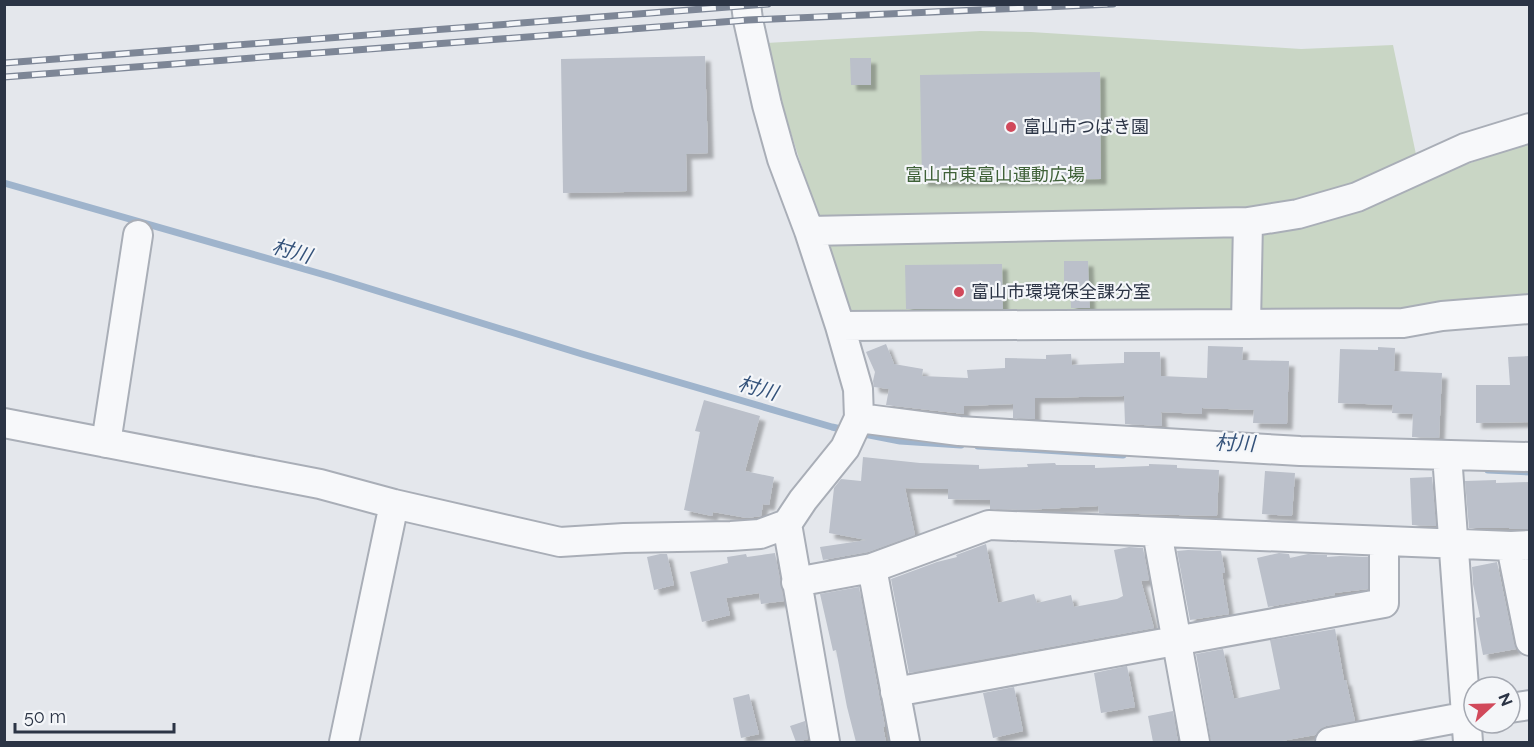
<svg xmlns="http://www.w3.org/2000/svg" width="1534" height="747" viewBox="0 0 1534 747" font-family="Raleway,'Noto Sans JP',sans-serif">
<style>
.green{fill:#c9d6c5}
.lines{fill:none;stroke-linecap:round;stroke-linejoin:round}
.stream{stroke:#9fb4cc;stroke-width:7}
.building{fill:#bbc0ca;filter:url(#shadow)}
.minor-casing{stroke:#a9aeb7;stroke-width:32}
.minor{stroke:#f7f8fa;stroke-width:28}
.rail-casing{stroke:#7d8696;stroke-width:7}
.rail{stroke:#f4f6f9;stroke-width:4.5;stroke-dasharray:14;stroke-linecap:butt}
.poi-dot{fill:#d1495b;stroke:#f4f6f9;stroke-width:2}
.labels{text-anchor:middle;stroke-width:4.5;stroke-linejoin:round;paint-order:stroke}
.poi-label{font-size:18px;fill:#2b3445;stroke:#f4f6f9;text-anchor:start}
.park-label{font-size:18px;fill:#3f6138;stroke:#f4f6f9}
.water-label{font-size:20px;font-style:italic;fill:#34527a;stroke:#f4f6f9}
</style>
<defs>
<filter id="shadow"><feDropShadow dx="5.5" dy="5.5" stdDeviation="1.5" flood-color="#0004"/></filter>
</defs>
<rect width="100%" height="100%" fill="#e4e7ec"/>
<path class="green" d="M980,31L1031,32L1301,49L1393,45L1422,183L1462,166L1529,142V303L1473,309L851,321L831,258L818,211L811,196L785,114L766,43Z"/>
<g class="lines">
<path class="stream" d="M4,183L332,277L582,354L832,427L845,430
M859,433L900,441L961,445
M978,446L1123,455
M1488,470L1530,472"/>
</g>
<path class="building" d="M705,56L708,153L686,154L687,191L563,193L561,59Z
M850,58H871V85H851Z
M1100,72L1101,179L922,181L920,75Z
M1064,261H1088L1090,308H1071L1070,282H1064Z
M1002,264L1003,309H906L905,265Z
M886,344L894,364L923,369L922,376L968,378L967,370L1005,368V358L1046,359V355L1071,354L1072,365L1124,363V352H1160L1161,376L1207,378L1208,346L1243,347L1242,360L1289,361L1287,424L1253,423L1254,410L1202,408V414L1161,412L1162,426L1125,424L1124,396L1035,398V419L1013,418V404L964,406V414L886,405L889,389L874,387L873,381L875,372L866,352Z
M1378,347L1395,348L1394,371L1442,373L1439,438L1412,437L1413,414L1392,413L1393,405L1338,403L1340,349L1378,350Z
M1530,356V422L1476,423V385H1510L1508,357Z
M704,400L760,416L745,471L774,477L769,505L763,504L761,516L747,518L713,512L712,516L684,510L700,432L695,431Z
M863,457L920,463L979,465V469L1028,467L1027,464L1055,463L1056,465H1095V468L1149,466V464L1177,465V468L1219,470L1217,516L1099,513L1098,506L1024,510L990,509V500L948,499V489L905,488L915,535L868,552L823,560L820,547L867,540L829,533L834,488L841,479L861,481Z
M1265,471L1295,473L1292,516L1262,514Z
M1432,477L1436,526L1412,525L1410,478Z
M1496,480V483L1530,482V529H1509V528H1469L1465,481Z
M986,544L998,603L1034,594L1037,603L1071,595L1074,607L1117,599L1123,596L1114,550L1129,547L1143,548L1149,580L1141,581L1154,628L909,673L891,579L937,562L957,557L956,555Z
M1188,550L1221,551L1225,573H1222L1229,614L1190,620L1177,551Z
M775,553L784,601L761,604L759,593L726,598L730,615L702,622L690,572L728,563L727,557L746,554L747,557Z
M1279,553L1289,554L1290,558L1308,554L1327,555V557L1340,556L1368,557V589L1334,593L1335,595L1268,607L1257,558Z
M660,554H667L674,585L654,590L647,557Z
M1497,562L1514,644L1516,649L1483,655L1476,618L1480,617L1473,584L1472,567Z
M859,587L885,727H883L886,742H856L847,707L836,650L833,651L820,594Z
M1335,629L1344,680H1346L1355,721L1326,726L1320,729L1315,735L1276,742H1211L1196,654L1223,649L1234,699L1280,689L1270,640Z
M1127,666L1135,707L1101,713L1094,673Z
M1014,687L1023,731L993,738L983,693Z
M749,694L759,734L741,738L733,698Z
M1173,711L1178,742H1153L1148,716Z
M805,721L808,739L796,742L790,726Z"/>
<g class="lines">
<defs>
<path id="minor" d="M809,231L1248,222L1298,214L1357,197L1465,148L1530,128
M1246,324L1403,323L1442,316L1530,309
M840,326L1246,324L1248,222
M859,418L959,431L1300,451L1530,457
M4,423L320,484L394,504L560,542L624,538L731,536L760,534L787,524L803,500L845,448L859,418L858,389L840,326L809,231L782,159L767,105L748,20L746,4
M106,443L138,235
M1447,455L1468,742
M787,524L825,742
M1157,532L1195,742
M1511,546L1530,641
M872,568L905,742
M796,582L872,568L989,525L1511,546L1530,545
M895,692L1384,603V541
M1510,708L1530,705
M344,742L394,504
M1330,742L1474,715"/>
</defs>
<use href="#minor" class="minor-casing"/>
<use href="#minor" class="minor"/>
<defs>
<path id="rail" d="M4,63L768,4
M4,77L748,20L1113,4"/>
</defs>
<use href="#rail" class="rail-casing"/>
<use href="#rail" class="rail"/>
</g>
<g class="poi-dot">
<circle cx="1011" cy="127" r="6"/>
<circle cx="959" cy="292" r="6"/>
</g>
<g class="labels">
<g class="poi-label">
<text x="1023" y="133">富山市つばき園</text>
<text x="971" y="298">富山市環境保全課分室</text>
</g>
<g class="park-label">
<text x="995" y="181">富山市東富山運動広場</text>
</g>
<g class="water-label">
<text transform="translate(292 251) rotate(16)" y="7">村川</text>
<text transform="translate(758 388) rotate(16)" y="7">村川</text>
<text transform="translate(1235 443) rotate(2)" y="7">村川</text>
</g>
</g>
<rect width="1534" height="747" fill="none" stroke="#2b3445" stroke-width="12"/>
<g transform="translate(1492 705) rotate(68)"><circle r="28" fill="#f4f6f9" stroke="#a4a8b1" stroke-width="1.5"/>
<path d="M0-4.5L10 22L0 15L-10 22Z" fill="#d1495b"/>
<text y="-9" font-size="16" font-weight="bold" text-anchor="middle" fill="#2b3445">N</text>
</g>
<path d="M15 723v9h159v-9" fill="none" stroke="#2b3445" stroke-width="3"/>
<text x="24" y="723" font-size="18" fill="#2b3445" stroke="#f4f6f9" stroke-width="4.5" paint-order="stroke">50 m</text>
</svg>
